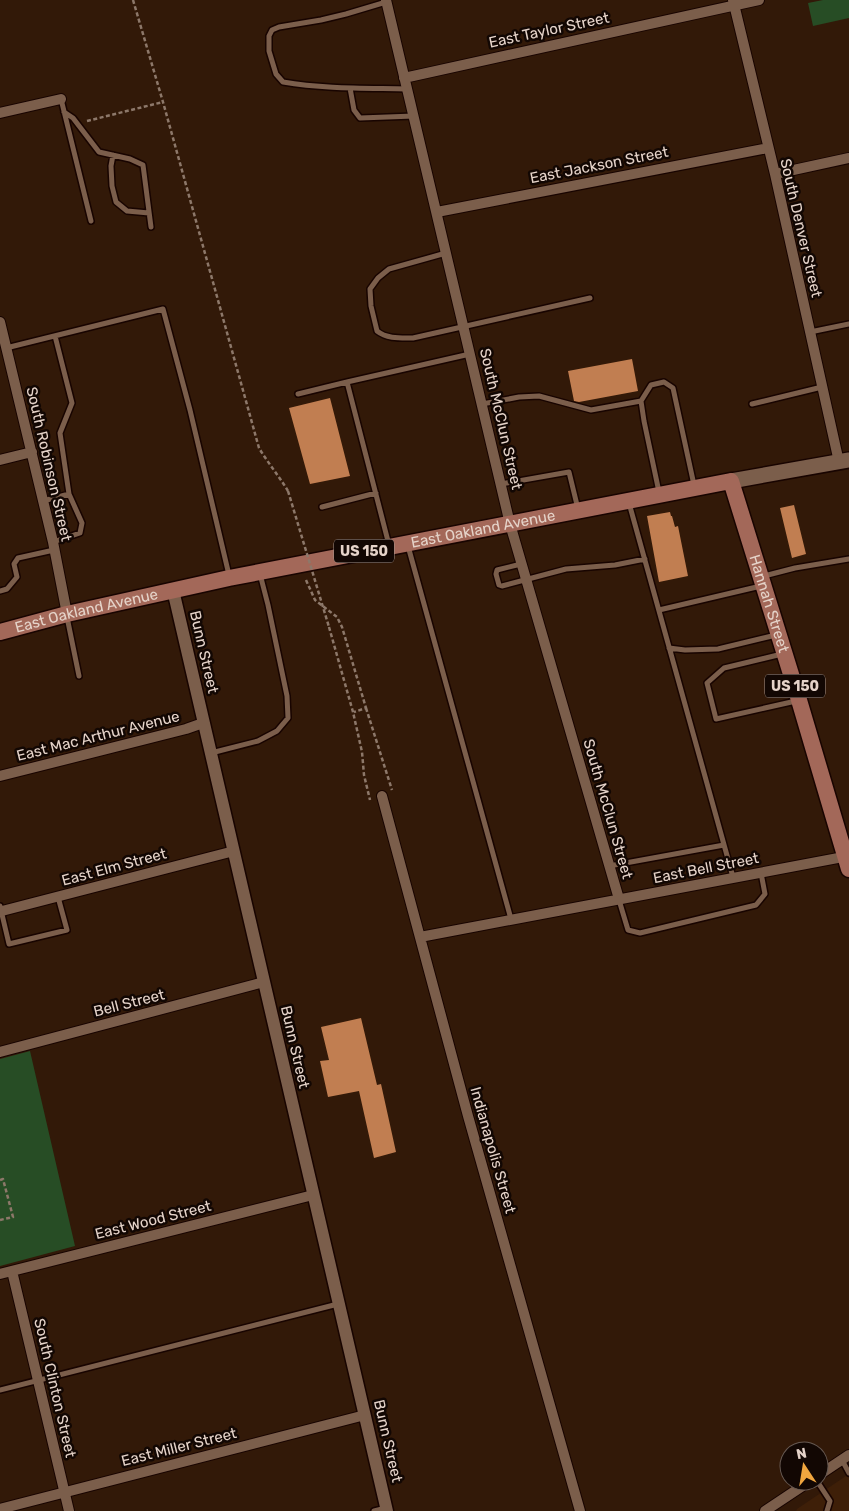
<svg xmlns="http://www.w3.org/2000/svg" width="849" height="1511" viewBox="0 0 849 1511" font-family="Rubik,sans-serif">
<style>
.built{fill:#3e1f08}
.green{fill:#274d25}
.building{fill:#c17e51}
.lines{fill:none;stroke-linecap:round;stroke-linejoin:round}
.service-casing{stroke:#180400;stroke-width:8}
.minor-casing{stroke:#180400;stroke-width:12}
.tertiary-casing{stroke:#180400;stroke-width:15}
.secondary-casing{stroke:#180400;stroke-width:18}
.primary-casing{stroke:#180400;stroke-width:19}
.path{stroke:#8d786a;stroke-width:2.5;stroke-dasharray:4 2.5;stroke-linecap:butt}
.service{stroke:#7b5e4b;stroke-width:5}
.minor{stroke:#7b5e4b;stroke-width:10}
.tertiary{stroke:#7b5e4b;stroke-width:12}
.secondary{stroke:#7b5e4b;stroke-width:15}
.primary{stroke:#a36859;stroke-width:16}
.path-bridge{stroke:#8d786a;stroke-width:2.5;stroke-dasharray:4 2.5;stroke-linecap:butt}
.labels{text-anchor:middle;stroke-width:5;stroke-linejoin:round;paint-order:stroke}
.shield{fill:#120703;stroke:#a6968e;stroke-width:1}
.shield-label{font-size:14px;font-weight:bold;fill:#e5d3c9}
.street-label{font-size:15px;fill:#e5d3c9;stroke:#120703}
</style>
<rect width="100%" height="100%" fill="#321908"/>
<path class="built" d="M849,1474V1511H796L797,1509Z"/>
<path class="green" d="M823,0H849V18L813,26L808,3Z
M30,1051L75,1246L0,1266V1059Z"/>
<path class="building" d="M632,359L638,391L579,402L574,401L568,371Z
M330,398L350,476L310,484L289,408Z
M794,505L806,554L792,558L780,508Z
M670,512L671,516H672L675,527L678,526L688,576L659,582L647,516Z
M361,1018L377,1085L381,1084L396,1152L374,1158L359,1091L328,1097L320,1061L329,1060L321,1027Z"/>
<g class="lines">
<defs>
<path id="service" d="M386,2L346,14L321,20L279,27L272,30L269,36V51L276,74L283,82C324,89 366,88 407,89
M350,88L354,110L360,118L414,116
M61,99L91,221
M64,112L73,118L99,152L130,159L143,165L151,227
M113,155L111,166L112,186L116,202L127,211L149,213
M446,253L389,269L378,278L370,289L371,306L377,331C387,339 400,338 413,338L590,298
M810,332L849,324
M6,348L163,309L190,410L229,575
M298,394L347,382
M482,404L519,397L539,396L591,410L641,401
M752,404L822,387
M501,484L569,472L578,509
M659,492L644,421L641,401L651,385L664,382L673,388L694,485
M43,501L69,494L60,433L72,403L55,336
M629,503L733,877
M322,507L376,493
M53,542L80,533L82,523L69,494
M389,545L347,382L470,354
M408,546L511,919
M521,564L497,570L496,574L499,585L502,586L566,569L615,565L645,559
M764,576L795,568L849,559
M0,591L7,589L17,577L14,564L18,558L54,550
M659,610L761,586
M67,617L79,676
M669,648L685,650L718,649L776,635
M782,654L724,668L707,683L716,719L796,701
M211,753L258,741L277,731L288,718L287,696L268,605L260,574
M609,866L724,845
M619,900L628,930L640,933L756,905L765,894L761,873
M0,906L9,944L67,930L58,897
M0,1390L338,1304
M842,1460L849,1473
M817,1481L830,1501L827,1511
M374,1511L386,1508"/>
<path id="minor" d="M386,0L510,524L619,899
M733,0L775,174L839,462
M404,78L759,0
M0,113L61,99
M775,174L849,158
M437,212L768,148
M0,322L53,542L67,614
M0,460L32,452
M0,776L186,729L203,723
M382,796L468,1116L580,1511
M2,911L234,851
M420,937L849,856
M0,1052L264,982
M12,1271L69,1511
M0,1274L313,1195
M819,1475L849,1455
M0,1509L365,1415
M765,1511L810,1481"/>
<path id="tertiary" d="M173,590L387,1511"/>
<path id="secondary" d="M731,481L849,460"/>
<g id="primary">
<path id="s1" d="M0,632L67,614L229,578L731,481L799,700L849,869"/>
</g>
</defs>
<use href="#service" class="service-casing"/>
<use href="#minor" class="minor-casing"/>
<use href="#tertiary" class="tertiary-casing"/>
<use href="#secondary" class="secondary-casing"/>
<use href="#primary" class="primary-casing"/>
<path class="path" d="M133,0L163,102L259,448C268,463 279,476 288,491
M87,121L163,102
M306,580L315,600L337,617L342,627L366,708L354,712
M329,627L353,712L362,752L364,775L370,800
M366,708L392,790
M0,1180L3,1179L13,1217L0,1220"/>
<use href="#service" class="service"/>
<use href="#minor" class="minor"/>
<use href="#tertiary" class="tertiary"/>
<use href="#secondary" class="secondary"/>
<use href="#primary" class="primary"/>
<path class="path-bridge" d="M288,491L329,627"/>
</g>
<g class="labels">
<g class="shield">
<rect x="334" y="539.5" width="60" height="23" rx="4"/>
<rect x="765" y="674.5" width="60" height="23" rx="4"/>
</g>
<g class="shield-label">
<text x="364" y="556">US 150</text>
<text x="795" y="691">US 150</text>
</g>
<g class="street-label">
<text transform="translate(549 30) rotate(-12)" y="5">East Taylor Street</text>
<text transform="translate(599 165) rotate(-11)" y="5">East Jackson Street</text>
<text transform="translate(801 228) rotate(77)" y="5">South Denver Street</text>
<text transform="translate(501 419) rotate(77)" y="5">South McClun Street</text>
<text transform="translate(49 464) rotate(77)" y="5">South Robinson Street</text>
<text dy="5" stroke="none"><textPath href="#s1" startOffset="494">East Oakland Avenue</textPath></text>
<text dy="5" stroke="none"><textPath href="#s1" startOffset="875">Hannah Street</textPath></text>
<text dy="5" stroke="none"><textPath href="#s1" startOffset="89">East Oakland Avenue</textPath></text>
<text transform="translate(204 652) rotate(77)" y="5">Bunn Street</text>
<text transform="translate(98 736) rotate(-14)" y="5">East Mac Arthur Avenue</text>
<text transform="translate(608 809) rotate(74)" y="5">South McClun Street</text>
<text transform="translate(114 867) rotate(-15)" y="5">East Elm Street</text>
<text transform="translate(706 868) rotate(-11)" y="5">East Bell Street</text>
<text transform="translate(129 1003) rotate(-14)" y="5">Bell Street</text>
<text transform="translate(295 1047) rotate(77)" y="5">Bunn Street</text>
<text transform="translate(493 1150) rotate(74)" y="5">Indianapolis Street</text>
<text transform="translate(153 1220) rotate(-14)" y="5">East Wood Street</text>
<text transform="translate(55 1388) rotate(77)" y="5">South Clinton Street</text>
<text transform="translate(388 1441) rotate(77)" y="5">Bunn Street</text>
<text transform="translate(179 1447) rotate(-14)" y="5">East Miller Street</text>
</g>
</g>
<g transform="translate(804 1466) rotate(348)"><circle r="24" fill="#120703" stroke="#665952"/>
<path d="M0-4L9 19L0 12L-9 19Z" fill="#f0a63f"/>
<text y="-8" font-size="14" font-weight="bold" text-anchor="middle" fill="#e5d3c9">N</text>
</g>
</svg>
